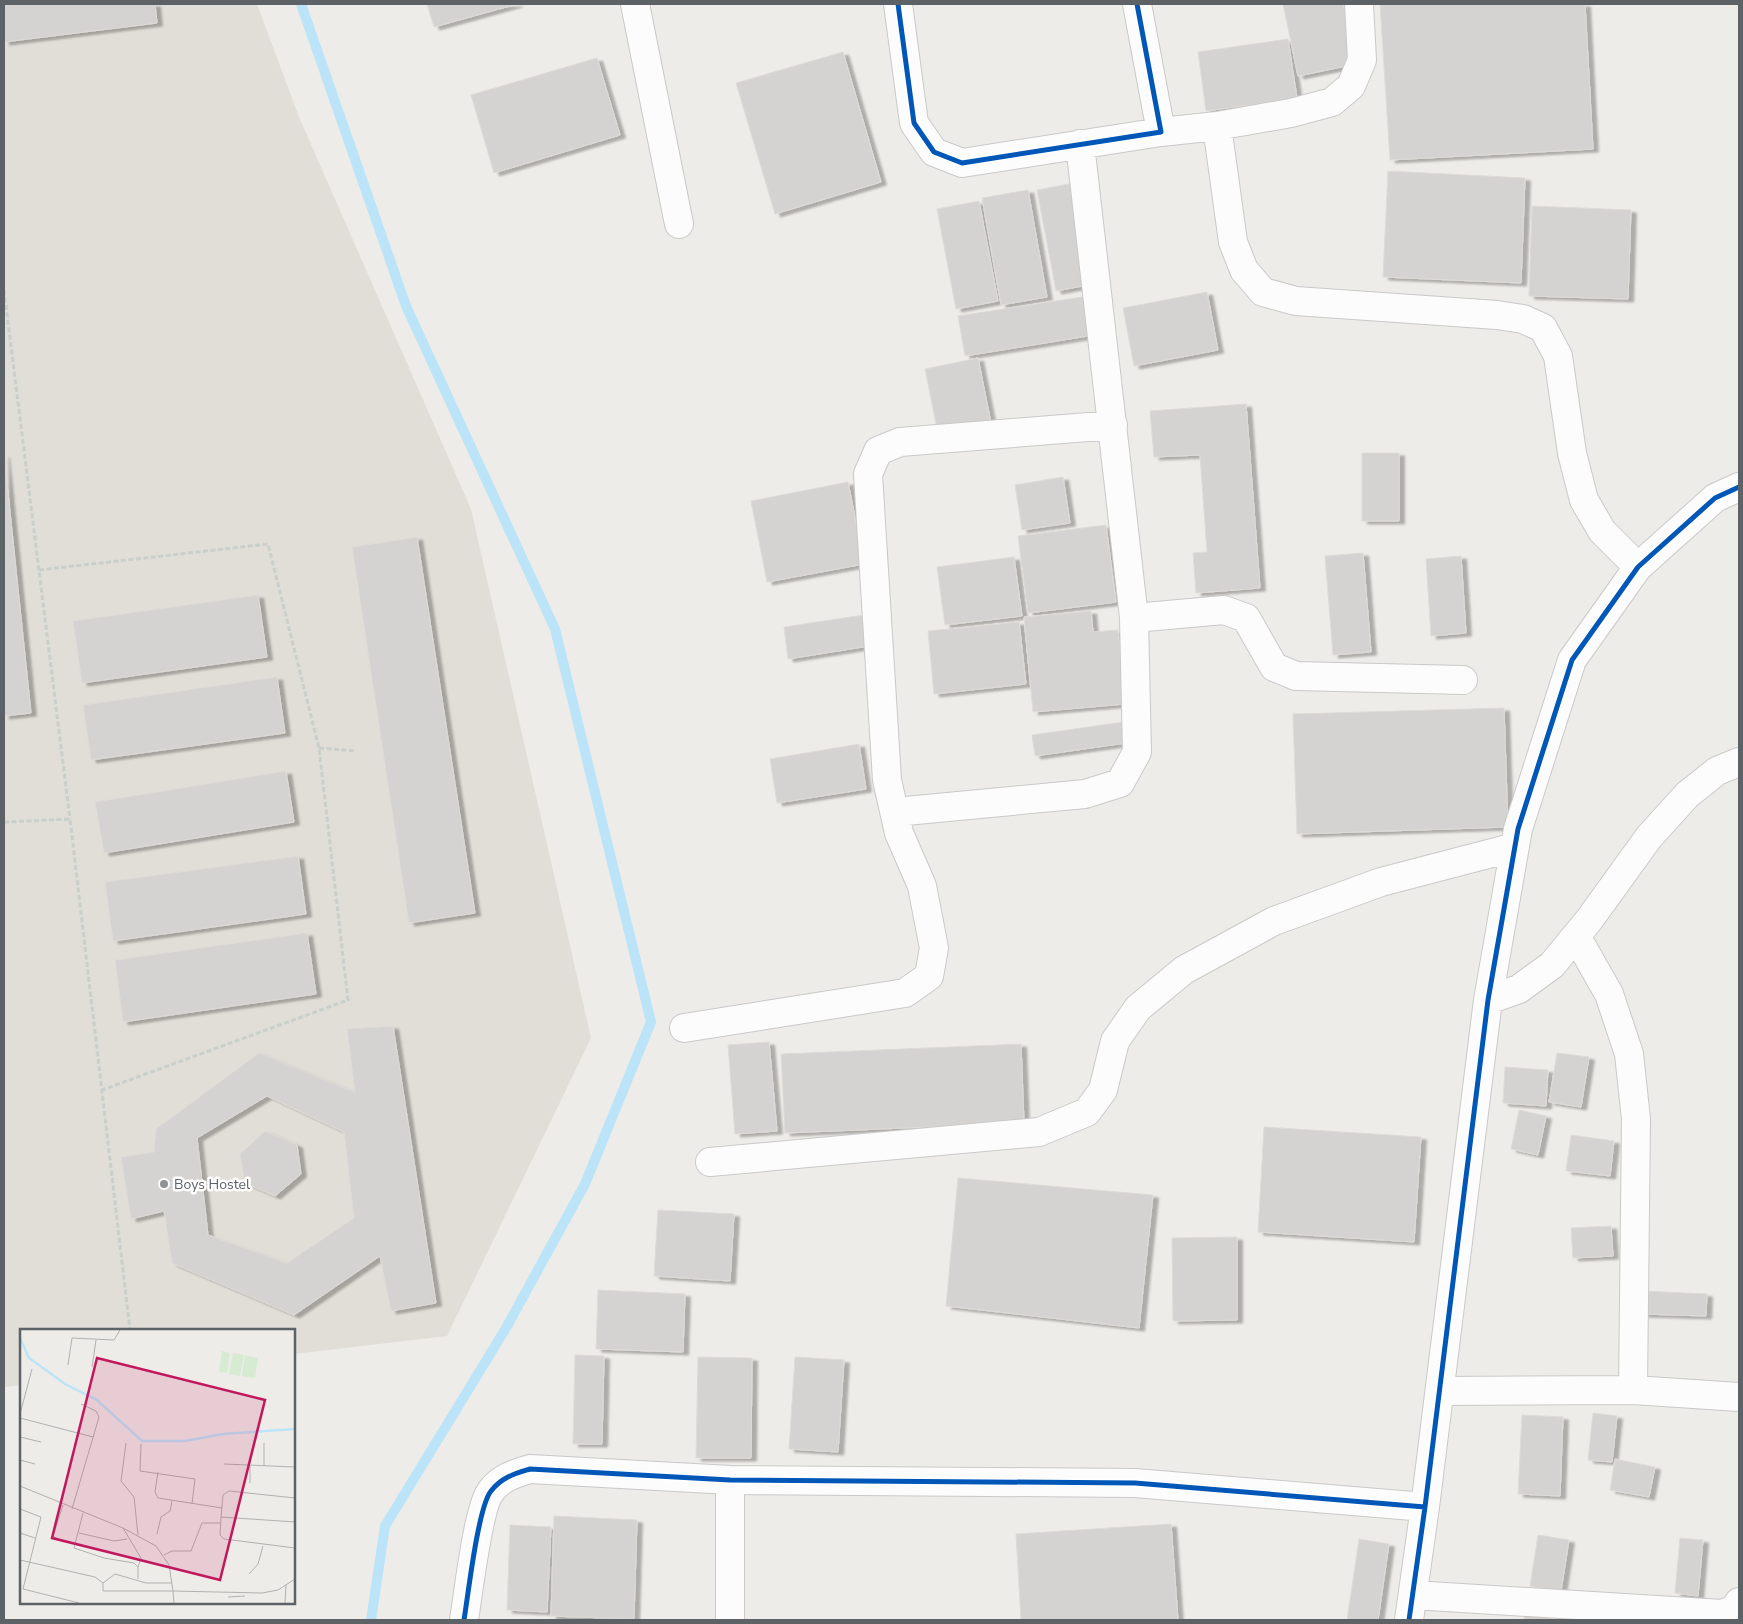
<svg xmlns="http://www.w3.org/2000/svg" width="1743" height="1624" viewBox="0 0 1743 1624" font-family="'Nunito Sans',sans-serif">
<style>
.education{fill:#e1ded8}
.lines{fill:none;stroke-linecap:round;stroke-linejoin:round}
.stream{stroke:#bce4f8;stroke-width:10}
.building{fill:#d5d3d1;stroke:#dedbd7;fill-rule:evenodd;filter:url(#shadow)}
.minor-casing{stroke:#c9c9c9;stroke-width:30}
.path{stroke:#c9cfcb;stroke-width:3;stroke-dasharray:5 2.5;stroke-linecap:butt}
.minor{stroke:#fcfcfc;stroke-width:28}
.cycleway-casing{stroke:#fff;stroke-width:8}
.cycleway{stroke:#0057b8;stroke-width:5}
.poi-dot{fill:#909294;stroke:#fff;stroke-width:2}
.labels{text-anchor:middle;stroke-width:5;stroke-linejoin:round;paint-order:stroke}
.poi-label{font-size:14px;fill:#5d6267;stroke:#fff;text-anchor:start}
.inset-river{fill:none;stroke:#bce4f8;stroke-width:2.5}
.inset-road{fill:none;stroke:#b0b1b0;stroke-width:1}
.view{fill:#c2185b;fill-opacity:0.15;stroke:#c2185b;stroke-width:2.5}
.inset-edge{fill:none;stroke:#5d6267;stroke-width:2.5}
</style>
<defs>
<filter id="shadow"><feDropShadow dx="5.5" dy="3" stdDeviation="1" flood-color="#0004"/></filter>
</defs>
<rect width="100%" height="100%" fill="#eeece8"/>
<path class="education" d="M4,4H257L299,117L471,509L591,1038L447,1336L294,1354V1330H21V1385L4,1387Z"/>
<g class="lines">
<path class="stream" d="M301,4L406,306L555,629L651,1022L585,1184L506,1328L385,1526L371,1620"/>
</g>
<path class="building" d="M4,4H155L157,23L4,42Z
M427,4H517L434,27Z
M1283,4H1343L1356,64L1298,76Z
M1380,4H1585L1593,149L1390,160Z
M1288,39L1297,98L1206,111L1198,52Z
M843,52L881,182L775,214L736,83Z
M597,58L620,135L494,173L471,95Z
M1388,171L1525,178L1521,283L1383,277Z
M1074,183L1093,284L1056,291L1037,190Z
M1028,190L1047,297L1001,305L982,198Z
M979,201L998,301L956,309L937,209Z
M1532,206L1631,210L1628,299L1529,296Z
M1207,292L1218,350L1134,366L1123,308Z
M1088,296L1094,335L965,356L958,316Z
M978,358L991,423L938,434L925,369Z
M1246,404L1260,588L1196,593L1193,553L1207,552L1200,455L1154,457L1150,411Z
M1362,453H1399V521H1362Z
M4,455L31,713L4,716Z
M1063,477L1070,523L1022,530L1015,485Z
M848,482L864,564L767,582L751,501Z
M1106,525L1116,602L1028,613L1018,536Z
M417,537L475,913L409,923L352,547Z
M1363,553L1371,652L1333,655L1325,556Z
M1461,556L1466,633L1431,636L1426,559Z
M1014,557L1022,616L945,625L937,567Z
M258,595L267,657L82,683L73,621Z
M1091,611L1093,632L1118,630L1125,704L1033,712L1024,617Z
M864,615L869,646L788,659L784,627Z
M1019,622L1026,684L934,694L928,631Z
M277,677L285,733L91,760L83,705Z
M1504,708L1508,827L1297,834L1293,714Z
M1123,722L1126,743L1035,756L1032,735Z
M859,744L866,789L777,803L770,759Z
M286,771L294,822L104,853L95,802Z
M298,856L306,914L113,941L105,882Z
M307,933L316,994L123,1022L115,960Z
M393,1026L436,1303L391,1311L380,1256L294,1315L172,1263L164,1211L131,1219L121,1157L154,1152L156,1129L259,1053L355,1092L347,1029ZM267,1096L344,1132L354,1218L287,1263L208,1235L197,1138Z
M769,1042L777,1131L735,1134L728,1045Z
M1021,1044L1024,1123L785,1133L781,1054Z
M1557,1053L1589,1057L1581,1107L1549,1102Z
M1505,1067L1548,1070L1546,1106L1503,1103Z
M1519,1110L1546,1116L1538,1155L1511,1149Z
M1264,1127L1421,1137L1414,1242L1258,1232Z
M265,1131L297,1145L301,1174L275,1196L245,1183L240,1154Z
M1571,1135L1614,1141L1610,1176L1566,1171Z
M958,1178L1153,1195L1139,1328L946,1306Z
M658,1210L734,1214L730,1281L654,1276Z
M1611,1226L1613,1256L1573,1258L1571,1228Z
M1237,1237V1320L1173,1321L1172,1238Z
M598,1290L685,1294L683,1352L596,1349Z
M1643,1291L1707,1294L1706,1316L1642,1314Z
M575,1355L604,1356L602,1444H573Z
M698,1357L752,1358L751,1458H696Z
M795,1357L844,1360L838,1452L789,1449Z
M1593,1413L1617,1416L1612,1462L1588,1460Z
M1522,1415L1563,1417L1560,1496L1518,1494Z
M1615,1459L1655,1467L1649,1497L1610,1490Z
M554,1516L637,1520L634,1619L551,1616Z
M1171,1524L1178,1620H1021L1016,1534Z
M510,1525L551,1527L547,1612L507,1610Z
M1538,1535L1569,1540L1561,1591L1530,1586Z
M1680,1538L1703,1540L1698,1596L1675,1593Z
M1359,1539L1389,1544L1378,1620H1347Z
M1525,1614L1553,1619V1620H1524Z"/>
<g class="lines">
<defs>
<path id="minor" d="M635,4L679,224
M898,4L914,123L934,152L962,163L1161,132L1137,4
M1217,126L1233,242L1244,270L1263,292L1296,301L1497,315L1523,319L1543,328L1558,356L1572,453L1584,500L1602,531L1638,567
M1161,132L1217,126L1291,113L1332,102L1351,86L1362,60L1359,4
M1134,618L1224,610L1246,618L1274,667L1296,676L1463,680
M895,812L1085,794L1120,783L1137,752L1134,618L1080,144
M1576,936L1609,994L1629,1054L1636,1119L1633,1390
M1488,1000L1519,989L1552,965L1589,920L1649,837L1687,795L1717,771L1739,762
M684,1028L905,993L929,976L934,948L922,886L899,833L887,780L868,474L878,451L900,442L1113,425
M710,1162L1039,1132L1087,1112L1103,1090L1115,1041L1138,1008L1184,970L1274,921L1381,882L1515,847
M1440,1391L1633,1390L1739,1397
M1413,1595L1722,1614L1735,1609L1739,1602
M464,1620C468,1596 478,1507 491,1491C502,1477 514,1474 530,1469L730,1480L1135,1483L1425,1507
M730,1620V1480
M1409,1620L1425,1507L1488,1000L1518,829L1572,660L1638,567L1715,498L1739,487"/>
</defs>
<use href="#minor" class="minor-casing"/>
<path class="path" d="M4,290L70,819
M39,570L268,544L319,748L348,1000L102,1090
M319,748L356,751
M4,822L70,819L130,1330"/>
<use href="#minor" class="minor"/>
<defs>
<path id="cycleway" d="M898,4L914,123L934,152L962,163L1161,132L1137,4
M464,1620C468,1596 478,1507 491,1491C502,1477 514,1474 530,1469L730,1480L1135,1483L1425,1507
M1409,1620L1425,1507L1488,1000L1518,829L1572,660L1638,567L1715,498L1739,487"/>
</defs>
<use href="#cycleway" class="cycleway-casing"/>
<use href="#cycleway" class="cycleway"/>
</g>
<circle class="poi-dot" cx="164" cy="1184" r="5"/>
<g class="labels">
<g class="poi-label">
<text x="174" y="1189">Boys Hostel</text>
</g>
</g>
<g transform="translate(20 1329)">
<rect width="275" height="275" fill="#eeece8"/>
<path d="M202,22L210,24L207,44L199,43ZM213,24L224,26L220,47L209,45ZM225,26L238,29L235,49L222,47Z" fill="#d6ebd1"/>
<path class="inset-river" d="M0,9L9,29L45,55L77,71L122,112H165L203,105L275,100"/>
<path class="inset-road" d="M48,36L52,9L94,11L100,1M72,38L76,11M0,85L12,40M0,89L73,108M0,108L21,113M106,114L101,152L114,168L118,206M121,115L120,142L175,150L172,175M0,131L15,135M204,135L275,138M230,137V154M244,137V114M138,143L135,163L138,169L202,179M0,157L103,199L136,217L149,236L153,262L242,264L258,261L275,250M275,169L209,162L203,166L201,188L275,193M0,180L21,188L3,260L59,274M52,180L79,88L76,82L61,75M63,184L54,219L84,229L114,234L118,238V250M201,188L200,206L204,210L275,219M103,199L121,229L118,238M0,204L15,209M59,204L94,212L107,210M137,205L141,188L150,182L152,172M43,213L33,207L43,176M144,226L152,222H171L182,194H200M0,231L75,248L83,254V262H153L154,274M229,245L238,235L243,217M83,254L95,245L126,254H152M208,268L225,267M265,274L266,256"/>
<path class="view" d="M77,29L245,71L200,251L32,209Z"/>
<rect width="275" height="275" class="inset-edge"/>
</g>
<rect width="1743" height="1624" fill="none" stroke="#5d6267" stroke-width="10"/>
</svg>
